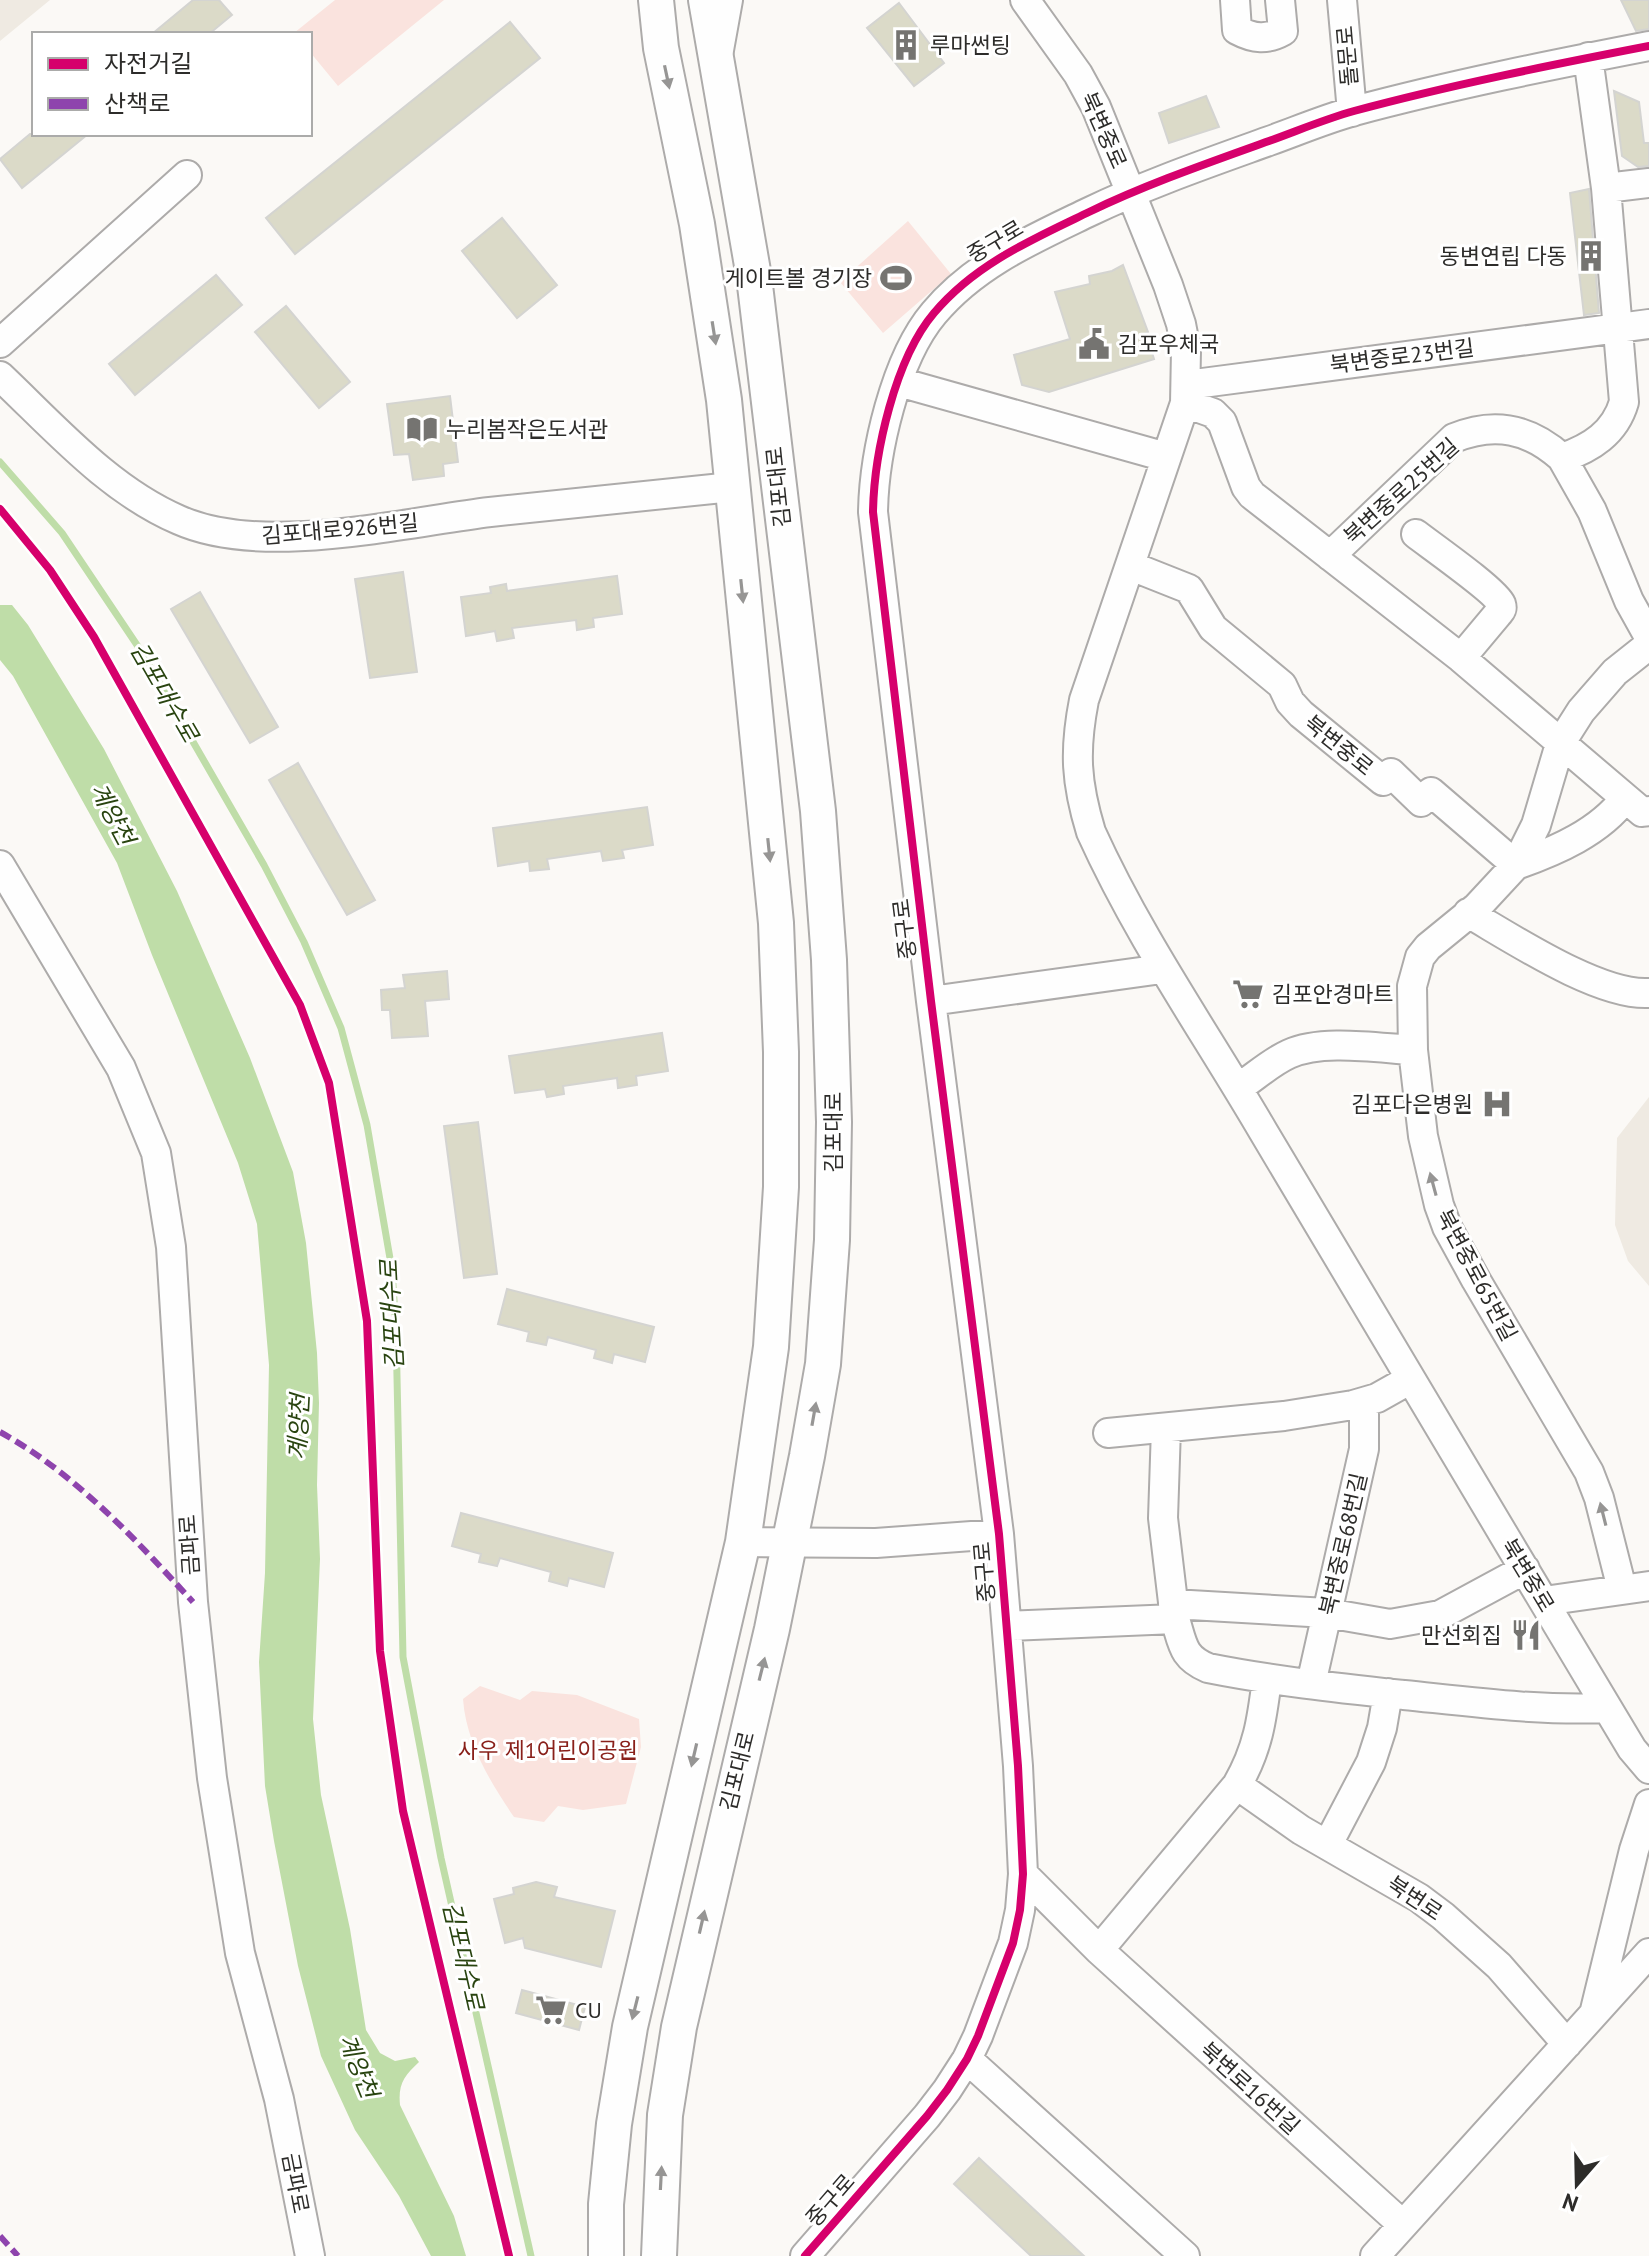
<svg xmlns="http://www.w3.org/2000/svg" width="1649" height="2256" viewBox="0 0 1649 2256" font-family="'PT Sans','Noto Sans KR',sans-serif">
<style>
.built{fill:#efeae2}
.green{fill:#fae3de}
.water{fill:#bfdda8}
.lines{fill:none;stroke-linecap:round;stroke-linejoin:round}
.stream{stroke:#bfdda8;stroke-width:7}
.building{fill:#dbdac8;stroke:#d4d4d1;stroke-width:2}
.minor-casing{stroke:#adabaa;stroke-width:32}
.major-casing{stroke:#adabaa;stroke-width:38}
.minor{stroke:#fefefe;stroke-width:28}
.major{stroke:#fefefe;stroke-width:34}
.quiet{stroke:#8e44ad;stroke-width:6;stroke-dasharray:12 6;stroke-linecap:butt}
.cycleway-casing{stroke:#fff;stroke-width:13}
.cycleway{stroke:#d6006c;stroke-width:8}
.oneway{fill:#969594}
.labels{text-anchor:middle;stroke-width:6;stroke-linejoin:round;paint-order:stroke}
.poi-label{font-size:22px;fill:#2d2c2a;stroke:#fff;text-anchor:start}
.street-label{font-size:22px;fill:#2d2c2a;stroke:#fff}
.park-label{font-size:22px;fill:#89201a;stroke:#fff}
.water-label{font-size:24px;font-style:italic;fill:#294410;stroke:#fff}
</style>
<rect width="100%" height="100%" fill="#fbf9f6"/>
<path class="built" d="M0,0H50L0,41Z
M1649,1097V1286L1628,1261L1615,1225L1617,1138Z"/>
<path class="green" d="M335,0H444L338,86L310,52V34L294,33Z
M908,221L951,274L883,333L840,282Z
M480,1686L520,1700L532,1691L577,1695L639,1719L641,1747L626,1804L583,1810L558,1806L544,1822L514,1817C490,1782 466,1742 463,1699Z"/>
<path class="water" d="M0,605H12L28,625L104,749L177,891L250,1058L293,1172L306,1243L317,1353L319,1403L317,1485L320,1559L313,1719L321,1795L350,1929L366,2030L380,2053L395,2061L415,2057L419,2062C404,2076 398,2084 400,2105L454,2216L466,2256H431L399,2196L355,2130L321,2056L298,1966L274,1841L265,1786L259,1662L265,1573L269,1365L257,1224L238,1163L152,955L117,863L13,676L0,660Z"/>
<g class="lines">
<path class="stream" d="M0,462L62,533L139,648L264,865L304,942L341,1028L367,1125L392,1270L396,1330L403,1657L441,1858L531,2256"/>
</g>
<path class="building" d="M193,0H219L232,15L209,34H152Z
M1621,0H1649V29L1636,31Z
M899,3L944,63L914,86L867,28Z
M510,22L540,58L295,254L266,218Z
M1614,91L1639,102L1644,143H1649V166L1638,167L1622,156Z
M1206,96L1219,127L1169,143L1159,113Z
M30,134H88L22,188L0,159Z
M1589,189L1599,313L1584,315L1570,193Z
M502,218L557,285L517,318L462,251Z
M1123,265L1148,332L1146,333L1154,359L1049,392L1022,385L1014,355L1070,339L1055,292L1090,284L1089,276L1112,271Z
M216,275L242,305L135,395L109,364Z
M286,306L350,382L319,408L255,332Z
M450,396L458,462L443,464L444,476L413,480L409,454L394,455L387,404Z
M403,572L417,672L370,678L355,579Z
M617,576L622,614L593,618L594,627L577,630L576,620L512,628L514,638L497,641L495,631L466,636L461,597L491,593L490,587L506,584L507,591Z
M200,592L278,727L250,743L171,609Z
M298,763L375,900L347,915L269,780Z
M647,807L653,845L622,850L624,858L603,861L601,851L547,859L549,869L530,871L529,861L498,866L493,828Z
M447,971L449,999L425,1001L428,1036L392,1038L390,1010H382L381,990L405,988L403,975Z
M662,1033L668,1071L636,1076L637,1085L618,1088L617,1078L563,1086L564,1094L547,1097L545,1089L515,1093L509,1056Z
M478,1122L497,1274L464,1278L444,1126Z
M507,1289L654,1327L645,1362L614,1354L612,1363L594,1358L596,1350L548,1337L546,1345L527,1341L529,1332L498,1324Z
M461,1513L613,1553L604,1587L569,1578L567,1586L549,1581L551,1572L500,1558L497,1566L479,1562L481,1554L452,1546Z
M536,1882L557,1887L554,1897L615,1911L601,1967L525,1948L523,1938L505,1943L494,1899L514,1894L513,1888Z
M522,1990L585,2007L579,2030L516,2013Z
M979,2158L1084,2256H1031L954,2184Z"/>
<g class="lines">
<defs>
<path id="minor" d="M1025,0L1078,74L1096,107L1168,285L1181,324L1186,350L1185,403L1084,700C1074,751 1076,783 1091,832C1139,938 1205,1032 1263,1131C1385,1338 1509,1543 1632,1749L1649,1769
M1235,0L1237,30C1254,39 1267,40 1283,31L1280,0
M1342,0L1352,112
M719,50L728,0
M1588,57L1606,188L1624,402C1615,433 1591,448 1562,458L1592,511L1629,601L1649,637
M1606,188L1649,183
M0,343L187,175
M0,376C55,428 109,490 179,520C262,557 401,523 490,512C570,503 651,495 732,487
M899,382L1166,457
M1187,385L1649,324
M1185,403L1213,413L1222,422L1246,487L1252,495L1461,658L1642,812L1649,811
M1416,534C1430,545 1496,591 1501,604C1503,610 1501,610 1497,615L1461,658
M1330,556L1454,438C1495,421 1530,429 1562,458
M1131,566L1189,589L1213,628L1282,685L1290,702L1301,714L1383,781L1391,773L1421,802L1431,792L1516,865C1556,851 1600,832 1625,798
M0,865L121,1068L156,1153L171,1247L193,1602L212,1778L240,1953L279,2099L310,2256
M1468,913C1513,939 1599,996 1649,993
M931,1001L1162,969
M1238,1088C1255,1077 1271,1062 1289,1054C1322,1039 1377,1048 1413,1050
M1166,1428L1163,1518L1175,1619
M1108,1433L1284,1416L1353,1405L1377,1398L1409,1380
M743,1542L876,1543L999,1534
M1622,1589L1599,1498L1589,1472L1476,1280L1447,1227L1439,1205L1423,1136L1413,1050L1412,986L1420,957L1428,947L1477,907L1516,865L1536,825L1560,744L1581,711L1615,672L1649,645
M1544,1601L1649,1586
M1173,1604L1327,1613L1390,1624L1440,1615L1525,1569
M1007,1626L1175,1619C1183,1644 1182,1657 1208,1668C1273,1681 1339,1688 1404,1695C1472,1702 1539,1711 1607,1708
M1311,1684L1364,1449V1402
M1237,1785L1301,1830L1419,1898L1443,1916L1499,1966L1567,2044
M1328,1844L1371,1762L1382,1728L1388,1693
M1023,1874L1099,1950L1403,2225
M1099,1950L1237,1785C1258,1749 1262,1719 1267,1679
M1595,2010L1634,1850L1649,1804
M967,2059L1185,2256
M805,2256L927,2116L947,2090L967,2059L978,2036L1013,1943L1020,1910L1023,1874L1018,1766L999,1534L931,1001L873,512C874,453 895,359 934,313C975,264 1033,239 1089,212C1147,184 1208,163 1269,141C1297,131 1325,119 1354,111C1451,85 1551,65 1649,46
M1375,2256L1649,1953"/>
<path id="major" d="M606,2256V2204L614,2124L630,2027L743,1542L771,1347L781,1187V1052L776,923L724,400L697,224L661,48L656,0
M659,2256L665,2115L679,2027L772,1629L807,1456L823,1364L832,1240L834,1122L829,960L818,811L754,277L706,0"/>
</defs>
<use href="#minor" class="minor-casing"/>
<use href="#major" class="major-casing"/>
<use href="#minor" class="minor"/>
<use href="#major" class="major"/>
<path class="quiet" d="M0,1432C76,1474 135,1539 193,1602
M0,2236L18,2256"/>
<defs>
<path id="cycleway" d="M0,509L50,570L94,637L300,1005L329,1083L367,1321L380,1651L403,1811L509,2256
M805,2256L927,2116L947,2090L967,2059L978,2036L1013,1943L1020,1910L1023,1874L1018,1766L999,1534L931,1001L873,512C874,453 895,359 934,313C975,264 1033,239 1089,212C1147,184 1208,163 1269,141C1297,131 1325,119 1354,111C1451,85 1551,65 1649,46"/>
</defs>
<use href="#cycleway" class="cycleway-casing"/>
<use href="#cycleway" class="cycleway"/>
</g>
<defs><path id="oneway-solid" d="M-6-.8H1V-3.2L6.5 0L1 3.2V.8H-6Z" transform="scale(2)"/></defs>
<g class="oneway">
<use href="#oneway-solid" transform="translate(667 77) rotate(78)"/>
<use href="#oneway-solid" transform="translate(714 333) rotate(81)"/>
<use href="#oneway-solid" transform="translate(742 591) rotate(84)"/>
<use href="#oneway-solid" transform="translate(769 850) rotate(84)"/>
<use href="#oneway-solid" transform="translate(1433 1184) rotate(-105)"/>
<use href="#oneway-solid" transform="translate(814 1414) rotate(-80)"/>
<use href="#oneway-solid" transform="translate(1603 1514) rotate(-104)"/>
<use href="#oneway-solid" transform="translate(762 1669) rotate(-76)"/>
<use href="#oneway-solid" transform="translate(694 1755) rotate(103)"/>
<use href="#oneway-solid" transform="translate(702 1922) rotate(-77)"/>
<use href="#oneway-solid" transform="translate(635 2008) rotate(104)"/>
<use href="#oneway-solid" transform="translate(661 2178) rotate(-87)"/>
</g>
<defs>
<symbol id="building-bare" viewBox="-9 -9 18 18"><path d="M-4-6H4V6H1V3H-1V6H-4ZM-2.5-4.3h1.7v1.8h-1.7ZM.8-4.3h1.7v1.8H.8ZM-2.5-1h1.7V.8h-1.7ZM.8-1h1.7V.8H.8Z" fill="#757471" stroke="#fff" stroke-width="2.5" paint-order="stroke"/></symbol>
<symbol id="stadium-bare" viewBox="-9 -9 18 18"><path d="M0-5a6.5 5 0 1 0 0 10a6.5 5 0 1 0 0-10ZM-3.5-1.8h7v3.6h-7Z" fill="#757471" stroke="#fff" stroke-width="2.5" paint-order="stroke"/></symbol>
<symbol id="civic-bare" viewBox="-9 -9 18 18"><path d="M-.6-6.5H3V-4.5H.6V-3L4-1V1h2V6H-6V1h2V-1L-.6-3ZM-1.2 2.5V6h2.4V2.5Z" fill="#757471" stroke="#fff" stroke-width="2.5" paint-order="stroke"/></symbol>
<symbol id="library-bare" viewBox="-9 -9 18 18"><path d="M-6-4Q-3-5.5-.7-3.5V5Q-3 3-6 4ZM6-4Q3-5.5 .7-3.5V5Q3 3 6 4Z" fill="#757471" stroke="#fff" stroke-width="2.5" paint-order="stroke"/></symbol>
<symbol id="supermarket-bare" viewBox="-9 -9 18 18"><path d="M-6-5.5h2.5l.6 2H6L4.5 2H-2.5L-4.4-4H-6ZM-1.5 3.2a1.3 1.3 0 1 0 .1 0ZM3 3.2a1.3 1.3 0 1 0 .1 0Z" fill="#757471" stroke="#fff" stroke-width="2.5" paint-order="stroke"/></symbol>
<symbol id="hospital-bare" viewBox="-9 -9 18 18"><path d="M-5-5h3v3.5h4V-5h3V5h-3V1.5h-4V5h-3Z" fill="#757471" stroke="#fff" stroke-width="2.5" paint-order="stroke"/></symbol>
<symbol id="restaurant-bare" viewBox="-9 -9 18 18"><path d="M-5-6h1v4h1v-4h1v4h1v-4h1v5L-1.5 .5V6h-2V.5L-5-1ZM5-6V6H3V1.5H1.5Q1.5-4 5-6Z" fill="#757471" stroke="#fff" stroke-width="2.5" paint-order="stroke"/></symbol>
</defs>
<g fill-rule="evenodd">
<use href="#building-bare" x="884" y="23" width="44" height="44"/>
<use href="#building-bare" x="1569" y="234" width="44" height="44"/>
<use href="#stadium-bare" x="874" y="256" width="44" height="44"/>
<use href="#civic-bare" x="1072" y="322" width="44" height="44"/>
<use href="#library-bare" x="400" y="407" width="44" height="44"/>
<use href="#supermarket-bare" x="1226" y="972" width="44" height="44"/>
<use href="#hospital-bare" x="1475" y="1082" width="44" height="44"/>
<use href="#restaurant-bare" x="1504" y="1613" width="44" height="44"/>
<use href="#supermarket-bare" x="529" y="1988" width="44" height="44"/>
</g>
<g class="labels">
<g class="poi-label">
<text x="930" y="53">루마썬팅</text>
<text x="1567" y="264" text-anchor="end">동변연립 다동</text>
<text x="872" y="286" text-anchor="end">게이트볼 경기장</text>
<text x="1118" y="352">김포우체국</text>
<text x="446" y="437">누리봄작은도서관</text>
<text x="1272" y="1002">김포안경마트</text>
<text x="1473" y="1112" text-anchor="end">김포다은병원</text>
<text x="1502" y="1643" text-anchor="end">만선회집</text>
<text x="575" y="2018">CU</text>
</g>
<g class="street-label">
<text transform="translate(1347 56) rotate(-95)" y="8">돌문로</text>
<text transform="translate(1104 130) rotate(66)" y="8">북변중로</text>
<text transform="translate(995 241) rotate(-31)" y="8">중구로</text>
<text transform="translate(1402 356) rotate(-7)" y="8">북변중로23번길</text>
<text transform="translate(778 487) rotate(-96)" y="8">김포대로</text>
<text transform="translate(1401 491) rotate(-42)" y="8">북변중로25번길</text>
<text transform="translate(340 529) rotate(-5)" y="8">김포대로926번길</text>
<text transform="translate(1339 745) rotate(39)" y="8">북변중로</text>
<text transform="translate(904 929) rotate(-97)" y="8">중구로</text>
<text transform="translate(833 1132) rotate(-90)" y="8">김포대로</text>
<text transform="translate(1477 1275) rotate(62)" y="8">북변중로65번길</text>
<text transform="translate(1343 1544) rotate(-77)" y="8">북변중로68번길</text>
<text transform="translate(189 1545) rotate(-94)" y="8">금파로</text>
<text transform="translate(984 1572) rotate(-95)" y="8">중구로</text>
<text transform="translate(1528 1575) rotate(59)" y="8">북변중로</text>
<text transform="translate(737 1771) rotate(-76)" y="8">김포대로</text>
<text transform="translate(1415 1898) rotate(34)" y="8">북변로</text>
<text transform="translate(1250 2088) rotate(42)" y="8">북변로16번길</text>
<text transform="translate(296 2183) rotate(79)" y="8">금파로</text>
<text transform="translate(830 2200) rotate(-49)" y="8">중구로</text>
</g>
<g class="park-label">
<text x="548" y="1758">사우 제1어린이공원</text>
</g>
<g class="water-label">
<text transform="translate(164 692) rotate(60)" y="8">김포대수로</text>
<text transform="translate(112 814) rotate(62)" y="8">계양천</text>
<text transform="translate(392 1315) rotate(-93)" y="8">김포대수로</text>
<text transform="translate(299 1427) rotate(-87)" y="8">계양천</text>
<text transform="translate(463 1956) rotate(77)" y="8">김포대수로</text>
<text transform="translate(358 2066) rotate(68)" y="8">계양천</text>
</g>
</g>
<rect x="32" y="32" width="280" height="104" fill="#ffffff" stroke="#ababaa" stroke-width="2"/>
<rect x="48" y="58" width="40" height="12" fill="#d6006c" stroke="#ababaa" stroke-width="2"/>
<text x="104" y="72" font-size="24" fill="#2d2c2a">자전거길</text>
<rect x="48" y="98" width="40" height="12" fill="#8e44ad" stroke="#ababaa" stroke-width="2"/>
<text x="104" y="112" font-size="24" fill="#2d2c2a">산책로</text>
<g transform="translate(1577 2184) rotate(200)" stroke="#ffffff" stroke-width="6" paint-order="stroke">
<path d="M0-6L14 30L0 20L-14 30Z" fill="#2d2c2a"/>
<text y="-12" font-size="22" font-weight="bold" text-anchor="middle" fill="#2d2c2a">N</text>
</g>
</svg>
